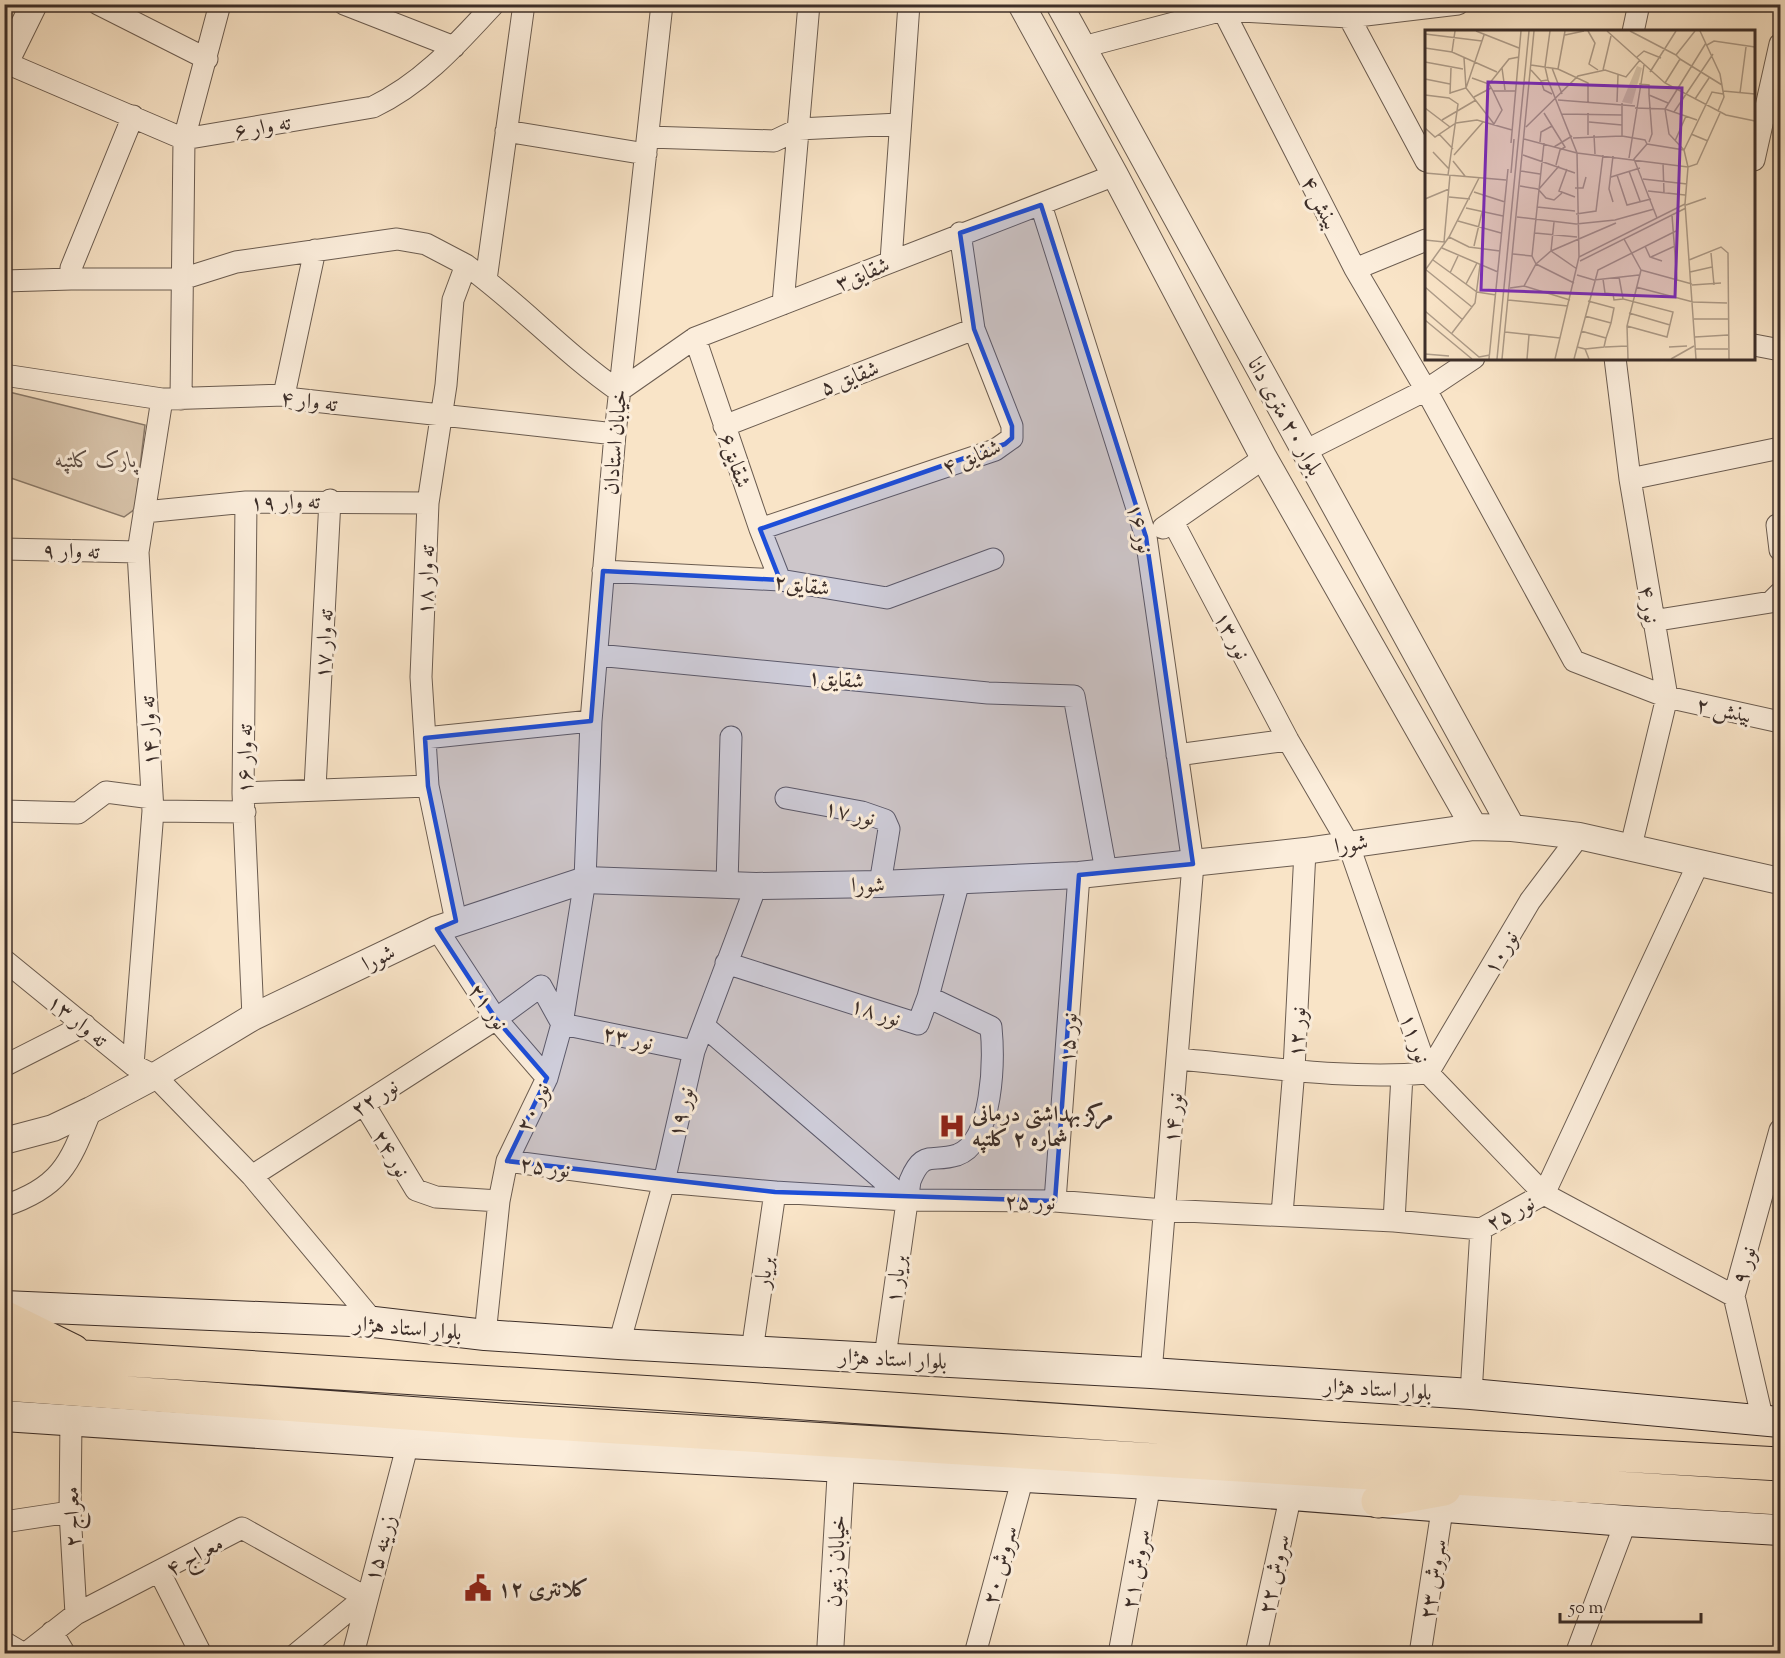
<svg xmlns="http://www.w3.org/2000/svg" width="1785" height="1658" viewBox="0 0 1785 1658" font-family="'Sorts Mill Goudy',Amiri,serif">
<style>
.green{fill:#d9c5ac;stroke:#8a7a6a;stroke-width:1.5}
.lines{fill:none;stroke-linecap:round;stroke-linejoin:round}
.minor-casing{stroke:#6b5c50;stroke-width:23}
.tertiary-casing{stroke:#6b5c50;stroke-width:28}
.secondary-casing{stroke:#3c2e29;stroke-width:32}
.primary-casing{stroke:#3c2e29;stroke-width:35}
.minor{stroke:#fbeddb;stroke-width:21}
.tertiary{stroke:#fbeddb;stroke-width:26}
.secondary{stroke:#fbeddb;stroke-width:30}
.primary{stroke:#f9e4c7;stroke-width:33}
.marked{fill:#1d4ed8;fill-opacity:0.2;stroke:#1d4ed8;stroke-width:4.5;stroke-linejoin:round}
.labels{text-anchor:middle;stroke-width:6;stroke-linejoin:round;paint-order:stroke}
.street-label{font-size:22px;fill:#3c2e29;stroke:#fbeddb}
.park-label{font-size:22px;font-style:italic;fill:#5b4c43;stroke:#fbeddb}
.poi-label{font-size:22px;font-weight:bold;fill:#3c2e29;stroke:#fbeddb;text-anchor:start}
.inset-road{fill:none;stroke:#ad9b88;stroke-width:1.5}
.view{fill:#7b2cbf;fill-opacity:0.15;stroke:#7b2cbf;stroke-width:3}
.inset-edge{fill:none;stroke:#3c2e29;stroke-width:3}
</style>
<rect width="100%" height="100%" fill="#f9e4c7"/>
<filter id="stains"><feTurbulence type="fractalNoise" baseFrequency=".00333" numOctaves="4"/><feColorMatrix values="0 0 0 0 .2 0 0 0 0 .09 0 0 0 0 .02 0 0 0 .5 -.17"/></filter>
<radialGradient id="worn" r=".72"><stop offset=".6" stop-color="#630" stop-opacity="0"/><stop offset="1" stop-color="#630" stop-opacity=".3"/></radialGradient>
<path class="green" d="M5,391L145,425L135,509L124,517L5,476Z"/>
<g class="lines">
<defs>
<path id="minor" d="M98,4L207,59
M344,4L454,47
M1223,10L1355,269L1426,390L1574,661L1667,697L1780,722
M1349,17L1426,161
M1633,32L1639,4
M1083,47L1223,10L1349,17L1458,4
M4,62L184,139L373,107C423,83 457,44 494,4
M133,116L71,268V279H182L236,262L397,239L426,244L466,265
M506,131L646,154
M648,137L774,141L799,129L899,124
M1754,160L1780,44
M1041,205L1146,537L1193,864L1151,1373
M891,261L909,4
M1355,269L1426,240
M486,280L524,4
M4,281L71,279
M783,304L809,4
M695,338L760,529L780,580
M1754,345L1780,350
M1615,358L1630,479L1667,697L1631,846
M4,375L162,399L284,395L295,399L615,434
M284,395L315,250
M181,399L184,139L220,4
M724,426L974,329
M1305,451L1426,390L1474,358
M1630,479L1780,448
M246,502L243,793L253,1017
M144,512L246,502L428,503
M1173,522L1288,740L1348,843L1428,1073L1544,1194L1734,1296L1763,1421
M1780,524L1777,525L1780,550
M1163,528L1264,458
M760,529L995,450L1012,438V426L974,329L960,233
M4,549L138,552
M603,571L780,580L887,598L993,559
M1652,621L1771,602L1780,593
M597,655L988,693L1074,696L1106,871
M425,738L591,721
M1177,755L1288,740
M315,788L330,500
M243,793L428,786
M786,798L862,812L885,820L889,829L880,884
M4,811L78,813L106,792L152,798
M153,811L245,812
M727,885L731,737
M456,921L428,786L421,677L428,503L446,385L453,300L466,265C520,304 564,353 619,391L695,338L1115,175
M437,929L496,1019L547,1078
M4,960L133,1065L155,1076L252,1176L374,1322
M726,963L918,1024L928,997L959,881
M704,1026L906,1200
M1177,1059C1259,1066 1345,1080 1428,1073L1530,901L1579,836
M133,1065L153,811L138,552L162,399
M4,1066L85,1025
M364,1104L416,1190L436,1197L499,1201
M507,1161L664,1182L775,1192L906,1200L1055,1201L1164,1210L1394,1221L1481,1229L1544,1194
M252,1176L496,1019L541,986L562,1024L694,1051
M1544,1194L1699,862
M1055,1201L1079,875
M4,1206C62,1187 70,1162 91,1110
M1282,1214L1294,1069L1305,851
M1394,1221L1402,1075
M1734,1296L1780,1130
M485,1335L499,1201L507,1161L547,1078L562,1024L585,880L591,721L615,434L662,4
M619,1344L664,1182L694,1051L756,886
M752,1351L775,1192
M885,1357L910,1181C923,1149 931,1163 957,1155C994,1142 994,1058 991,1027L928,997
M1471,1394L1481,1229
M71,1420L70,1512L76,1614
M4,1522L70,1512
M160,1573L201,1654
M52,1632L65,1654
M4,1642L24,1654
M25,1654L76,1614L242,1528L365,1597L296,1654
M353,1654L408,1443
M975,1654L1023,1477
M1119,1654L1150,1484
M1256,1654L1291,1494
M1420,1654L1443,1504
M1576,1654L1626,1521"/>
<path id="tertiary" d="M1021,4L1115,175L1264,458L1474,827
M1059,4L1512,828
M4,65L34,4
M4,1141L53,1128L91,1110L155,1076L253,1017L437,929L585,880L756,886L880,884L1079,875L1305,851L1474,827L1512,828L1579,836L1780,881
M830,1654L841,1468"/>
<path id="secondary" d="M4,1306L374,1322L485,1335L619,1344L1151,1373L1471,1394L1780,1422
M4,1416L408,1443L1150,1484L1626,1521L1780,1530"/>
<path id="primary" d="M4,1317L73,1351
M4,1352L670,1394L1335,1439L1780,1464
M4,1384L517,1421L1780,1498
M1378,1501L1444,1489"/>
</defs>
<use href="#minor" class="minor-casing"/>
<use href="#tertiary" class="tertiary-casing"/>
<use href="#secondary" class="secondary-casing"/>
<use href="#primary" class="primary-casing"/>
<use href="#minor" class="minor"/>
<use href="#tertiary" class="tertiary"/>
<use href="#secondary" class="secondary"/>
<use href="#primary" class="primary"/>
</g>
<path class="marked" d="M1041,205L1146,537L1193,864L1079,875L1055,1201L775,1192L507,1161L547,1078L496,1019L437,929L456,921L428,786L425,738L591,721L603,571L780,580L760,529L1005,444L1012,438V426L974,329L960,233Z"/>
<defs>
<symbol id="hospital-bare" viewBox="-9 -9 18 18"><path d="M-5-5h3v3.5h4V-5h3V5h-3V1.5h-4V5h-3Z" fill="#8f2418" stroke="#fbeddb" stroke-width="2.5" paint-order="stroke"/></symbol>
<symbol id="civic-bare" viewBox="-9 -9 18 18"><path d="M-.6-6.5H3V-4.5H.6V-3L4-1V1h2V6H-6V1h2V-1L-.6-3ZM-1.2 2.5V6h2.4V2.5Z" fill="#8f2418" stroke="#fbeddb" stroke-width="2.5" paint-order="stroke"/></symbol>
</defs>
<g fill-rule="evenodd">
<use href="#hospital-bare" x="933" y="1107" width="38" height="38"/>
<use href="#civic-bare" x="459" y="1569" width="38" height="38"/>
</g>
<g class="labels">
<g class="street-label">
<text transform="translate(262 126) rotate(-10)" y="8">ته وار ۶</text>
<text transform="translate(1321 202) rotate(63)" y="8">بینش ۴</text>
<text transform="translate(862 273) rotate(-22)" y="8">شقایق۳</text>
<text transform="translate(849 377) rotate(-21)" y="8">شقایق ۵</text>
<text transform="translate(309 400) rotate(7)" y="8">ته وار ۴</text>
<text transform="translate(1286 416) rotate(61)" y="8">بلوار ۲۰ متری دانا</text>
<text transform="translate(614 442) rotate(-85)" y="8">خیابان استادان</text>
<text transform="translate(971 456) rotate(-22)" y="8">شقایق ۴</text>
<text transform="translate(736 460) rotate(71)" y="8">شقایق۶</text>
<text transform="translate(285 501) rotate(-1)" y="8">ته وار ۱۹</text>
<text transform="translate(1141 528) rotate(76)" y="8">نور ۱۶</text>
<text transform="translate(71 550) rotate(1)" y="8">ته وار ۹</text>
<text transform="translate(425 580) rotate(-88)" y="8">ته وار ۱۸</text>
<text transform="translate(802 584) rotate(8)" y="8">شقایق۲</text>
<text transform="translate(1650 604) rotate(81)" y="8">نور ۴</text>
<text transform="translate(1233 635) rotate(62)" y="8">نور ۱۳</text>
<text transform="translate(323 644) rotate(-87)" y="8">ته وار ۱۷</text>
<text transform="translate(836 678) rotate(5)" y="8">شقایق۱</text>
<text transform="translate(1724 709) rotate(12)" y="8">بینش ۲</text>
<text transform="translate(148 731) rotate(-93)" y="8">ته وار ۱۴</text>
<text transform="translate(244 759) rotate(-90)" y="8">ته وار ۱۶</text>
<text transform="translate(850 812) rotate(13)" y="8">نور ۱۷</text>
<text transform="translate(1351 843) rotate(-8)" y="8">شورا</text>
<text transform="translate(868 884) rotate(-1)" y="8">شورا</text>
<text transform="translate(1500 952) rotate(-59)" y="8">نور۱۰</text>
<text transform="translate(378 957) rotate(-26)" y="8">شورا</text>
<text transform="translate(489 1006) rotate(55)" y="8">نور ۲۱</text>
<text transform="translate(876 1011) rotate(18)" y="8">نور ۱۸</text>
<text transform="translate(78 1020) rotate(39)" y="8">ته وار ۱۳</text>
<text transform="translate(1296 1032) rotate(-87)" y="8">نور ۱۲</text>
<text transform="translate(628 1037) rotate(12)" y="8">نور ۲۳</text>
<text transform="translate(1067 1038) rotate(-86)" y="8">نور ۱۵</text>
<text transform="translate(1416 1038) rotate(71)" y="8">نور ۱۱</text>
<text transform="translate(374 1097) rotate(-33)" y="8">نور ۲۲</text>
<text transform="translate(532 1107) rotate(-65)" y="8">نور ۲۰</text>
<text transform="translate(680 1112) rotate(-77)" y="8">نور ۱۹</text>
<text transform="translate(1172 1118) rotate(-85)" y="8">نور ۱۴</text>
<text transform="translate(392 1153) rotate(59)" y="8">نور ۲۴</text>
<text transform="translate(545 1166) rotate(8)" y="8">نور ۲۵</text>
<text transform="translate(1030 1201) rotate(1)" y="8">نور ۲۵</text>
<text transform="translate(1510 1212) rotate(-28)" y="8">نور ۲۵</text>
<text transform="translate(1743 1265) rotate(-74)" y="8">نور ۹</text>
<text transform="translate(763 1272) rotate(-82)" y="8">بریار</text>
<text transform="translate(895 1279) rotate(-83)" y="8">بریار ۱</text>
<text transform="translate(408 1327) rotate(5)" y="8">بلوار استاد هژار</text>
<text transform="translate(893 1358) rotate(3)" y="8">بلوار استاد هژار</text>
<text transform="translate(1378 1388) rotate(4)" y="8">بلوار استاد هژار</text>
<text transform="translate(71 1517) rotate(-92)" y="8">معراج ۲</text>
<text transform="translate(379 1548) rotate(-75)" y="8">زرینه ۱۵</text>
<text transform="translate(194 1555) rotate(-28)" y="8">معراج ۴</text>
<text transform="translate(835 1561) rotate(-87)" y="8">خیابان زیتون</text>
<text transform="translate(999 1565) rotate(-75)" y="8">سروش ۲۰</text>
<text transform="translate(1135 1569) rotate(-80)" y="8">سروش ۲۱</text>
<text transform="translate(1273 1574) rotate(-78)" y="8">سروش ۲۲</text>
<text transform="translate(1432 1579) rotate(-81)" y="8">سروش ۲۳</text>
</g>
<g class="park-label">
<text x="96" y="467">پارک کلتپه</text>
</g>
<g class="poi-label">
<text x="972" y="1121">مرکز بهداشتی درمانی<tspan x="972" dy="25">شماره ۲ کلتپه</tspan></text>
<text x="498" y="1596">کلانتری ۱۲</text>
</g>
</g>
<g transform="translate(1425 30)">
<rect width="330" height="330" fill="#f9e4c7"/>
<path d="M212,36L217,38L207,74L197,72Z" fill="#d9c5ac"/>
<path class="inset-road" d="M51,1L94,18M125,1L120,37L123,50L152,123L154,227L130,329M163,1L170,13L164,34L173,40M182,1L240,53L301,85L330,91M205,1L251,25M275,1L295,44L299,67L293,81M0,4L57,11M140,5L159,1M281,13L240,79L244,104L259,120L287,62L298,64M282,15L289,11L330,17M0,18L27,22L72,42M27,22L30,1M212,27L219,21L236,28M39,28L41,58L69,94L77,80L68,61L64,54L47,48M255,29L297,55M255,29L251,25L270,1M0,32L38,39M106,35L133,39L163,53V73M77,38L80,60M127,38L137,64M133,39L140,1M106,40L116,51L123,50M178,40L186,6M225,42L251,1M0,49L25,54M116,51L119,60L127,64M240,53L255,29M64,54L84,29L94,27M214,54L224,55V65M68,61H90M298,61L330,64M25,63L41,58L59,5M315,63L321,17M25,64L26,38M0,65L24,68L33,74L23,145M49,67L66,58M270,69L284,48M133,70L210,76M192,72L193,45M0,78L25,97M210,78L240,79L272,90M249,82L288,24M119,83L140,117L135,120L131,135M163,83V105M137,84L197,85M17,90L51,70M164,92L197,95M101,97L153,46L180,40L201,47L215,30M0,98L10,107L31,93L52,90L87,100M14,104L28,119M266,104L283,111M169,105L170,124M197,106V73M148,108L197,106L220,110L222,114M99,109L152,123L263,137L272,134L295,83M250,111L261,86M115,112L116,102L127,96M224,112L227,104L224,65L243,73M86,113L96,1M222,114L259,120L263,137L260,174L271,329M222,114L209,129L232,188M129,117L147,106M8,122L24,139M29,125L58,92M98,125L150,143M204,128L219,35M28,131L40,146M238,133L239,163M142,139L134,161L150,167M96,141L115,144M204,141L215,171M0,143L81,150M86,143L89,109M192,145L202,175L226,169M186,147L215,138M218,149L262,154M95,156L113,159M150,158H158L161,147M113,159L121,168L129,170L137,163M114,159L134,136M223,161L260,165M49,162L80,172M24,167L45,169M0,169L24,159M188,172L184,159L188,126M261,175L281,168M112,177L150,181M41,178L78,186M151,184L171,181L178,125M247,185L252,251M92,187L151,194L190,190L229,179M33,191L76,203M129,192L126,221L152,239M110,203L152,207M24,207L44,217L75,221M199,209L216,240L202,296L203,329M0,210L19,212L25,145M49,216L57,182M220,216L225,227L237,231M17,218L73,242M286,223L289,255M88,224L107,226M154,227L260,174M226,227L250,216M8,230L52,262L71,265M264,230L296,217L303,223L304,329M155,231L261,178M111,234L107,226L119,113M111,234L149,253M0,239L47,277M1,239L24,207L54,148M216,240L267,254M265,242L287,237M25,243L33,226M152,245L169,250L214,245M194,247L198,269L248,282L242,307L202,296M178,249L180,263L188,264L189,270L198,269M41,254L52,233M267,255L296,253M99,256L145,270M0,257L38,290M211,257L268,272L302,273M85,258L99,256L111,234L126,221L191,193M83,270L143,276M0,281L54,327L65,325M204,283L245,295M160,286L186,293M269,289H303M0,290L47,329M156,301L181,308L186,293L189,278L163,271M80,302L135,308M27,303L50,273L55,235M270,307L303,305M152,317L160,319L164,329M180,317L202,316M244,317L262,316M160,319L179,317L181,308M270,319H303M0,324L24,326M64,329L83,139M72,329L104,1M77,329L109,1M102,329L104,305M149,329L173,240L251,201M246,329L269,316"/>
<path class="view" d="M63,52L257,58L250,267L56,260Z"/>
<rect width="330" height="330" class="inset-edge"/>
</g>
<rect width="1785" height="1658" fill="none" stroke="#f9e4c7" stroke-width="24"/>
<rect x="6" y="6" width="1773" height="1646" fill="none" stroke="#3c2e29" stroke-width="3"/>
<rect x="12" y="12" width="1761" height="1634" fill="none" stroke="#3c2e29" stroke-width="1.5"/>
<path d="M1560 1613v9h141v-9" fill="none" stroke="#3c2e29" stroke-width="3"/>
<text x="1569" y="1613" font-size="18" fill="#3c2e29" stroke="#fbeddb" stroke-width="4.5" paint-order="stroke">50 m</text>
<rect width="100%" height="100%" filter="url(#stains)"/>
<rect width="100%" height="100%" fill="url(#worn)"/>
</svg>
